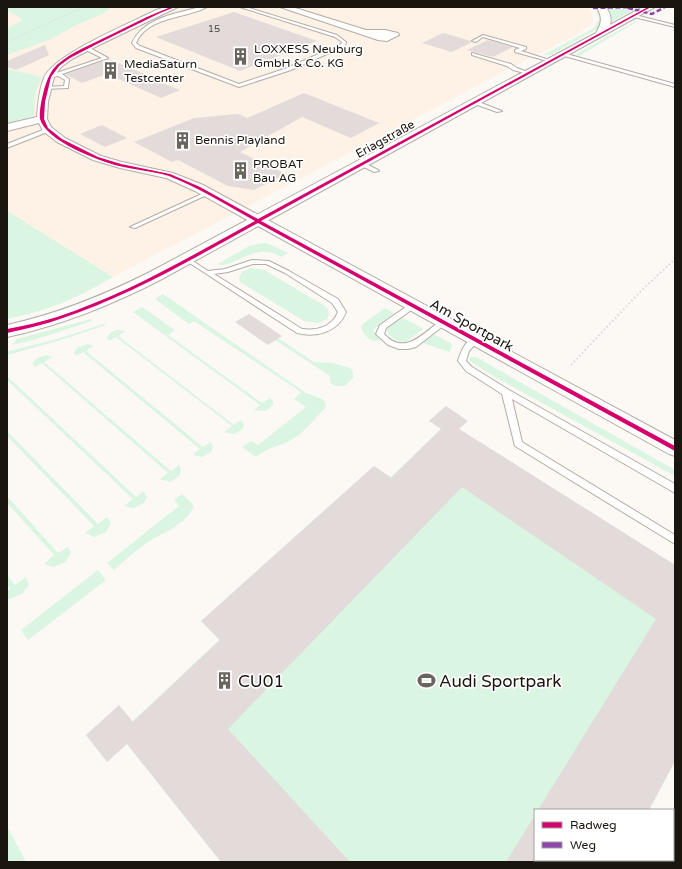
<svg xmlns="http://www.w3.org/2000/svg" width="682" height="869" viewBox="0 0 682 869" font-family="'Varela Round',sans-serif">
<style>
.built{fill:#fdf2e5}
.green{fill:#daf5e2}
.building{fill:#e2dbd9}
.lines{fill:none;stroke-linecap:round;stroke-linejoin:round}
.lane-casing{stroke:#b2ada8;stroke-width:2}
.street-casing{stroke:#b2ada8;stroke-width:2}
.secondary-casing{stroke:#b2ada8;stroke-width:2}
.path-far2{stroke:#dad9d8;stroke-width:1;stroke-dasharray:1 1.5;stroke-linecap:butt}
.path-far1{stroke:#dad9d8;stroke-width:1.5;stroke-dasharray:1 2;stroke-linecap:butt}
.path{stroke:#dad9d8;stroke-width:2;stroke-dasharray:1.5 2.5;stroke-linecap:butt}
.lane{fill:#fffefd;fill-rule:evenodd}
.street{fill:#fffefd;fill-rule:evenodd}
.secondary{fill:#fffefd;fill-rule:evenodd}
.quiet{stroke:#8e44ad;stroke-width:2.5;stroke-dasharray:5 2.5;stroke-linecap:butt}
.cycleway-casing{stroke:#fff;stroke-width:2}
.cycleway{fill:#d6006c;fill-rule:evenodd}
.labels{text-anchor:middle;stroke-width:3.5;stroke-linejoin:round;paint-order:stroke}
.far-number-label{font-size:10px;fill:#4c4641}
.far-poi-label{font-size:12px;fill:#1a150e;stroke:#fff;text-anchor:start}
.far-street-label{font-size:12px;fill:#1a150e;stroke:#fff}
.street-label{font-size:14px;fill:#1a150e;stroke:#fff}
.near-poi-label{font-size:17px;fill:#1a150e;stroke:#fff;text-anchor:start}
</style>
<rect width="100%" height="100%" fill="#fcf8f4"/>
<path class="built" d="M7,7H14L9,8L20,17L21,21L7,28Z
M110,7H588L592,13L593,23L582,31L113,277L7,211V125L14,121L34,116L35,93L42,77L7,69V55L49,40L75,26L106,12Z"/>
<path class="green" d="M14,7H110V8L106,12L75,26L49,40L7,55V28L21,21L20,17L7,11L9,8Z
M597,9H599L602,22L597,29L550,55H543L594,28L599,19Z
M607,9H623L632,11L611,22L610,14Z
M636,21H638L579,56L576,54Z
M7,69L42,77L35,93L34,116L14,121L7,125Z
M7,211L20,219L113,277C80,297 45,312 7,319Z
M264,243L269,244L288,253L281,257C254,241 232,270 218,264L249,246Z
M250,268L264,270L325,306L328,309L329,315L327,319L319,323L304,321L240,282L239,277L242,272Z
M163,294L306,393L322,399L326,404L325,408C315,418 305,432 293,439C280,447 269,446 256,457L242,447L251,441L258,445L306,407L294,399L301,392L194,321L189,324L155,299Z
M142,307L175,330L168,335L262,403L270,398L273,401V405L266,411L254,410L260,405L133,312Z
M385,308L394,313L373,330L380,340C370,343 365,337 361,327L364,323Z
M402,317L423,329L406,342C399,342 389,338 387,331V328Z
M91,319L92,321L37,339L12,345L17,339Z
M104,324L106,325L58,341L7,355L9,351L57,339Z
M117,330L126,331L118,336L234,425L241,420L244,424L243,429L234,434L224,432L232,426L116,337L109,341L107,337L111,332Z
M435,335L451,343L452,347L449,352L423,343L428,337Z
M278,338L314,362L333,363L350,368L353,372V378L345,386H334L330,382V376L275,340Z
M88,344L93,346L86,351L203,447L211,442L213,447L211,452L202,457L193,455L200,449L83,352L76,356L74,352L78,347Z
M47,355L53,357L44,362L171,471L179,465L181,470L179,476L170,482L160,479L168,473L42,363L34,367L33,363L37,358Z
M471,357H476L675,470V476L495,377L470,361L469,359Z
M7,376L136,497L144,491L147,497L144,503L134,508L124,506L133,499L7,380Z
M441,429H459L675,565V761L649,810H535V860H623L622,862H221L119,734L219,640L201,621L374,466L391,477Z
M7,431L98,524L107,517L111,523L106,532L94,537L85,533L94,526L7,436Z
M182,494L192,503L194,507C180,529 168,529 148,542C136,550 125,560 114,570L107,563L179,506L174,500Z
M7,496L58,553L68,547L71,552L66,562L53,567L44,564L54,555L7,503Z
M98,570L106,580L28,640L21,630Z
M7,575L15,585L26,577L29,585L22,594L7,600V591L10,589L7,585Z
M7,826L26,862H9L7,859Z"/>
<path class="building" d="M234,12L317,41L240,71L156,37Z
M443,33L471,41L472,42L452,52L422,43Z
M488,40L513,47L493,57L467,50Z
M45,45L49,55L16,70L7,67V61Z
M109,59L154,78L152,79L180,90L161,98L107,74L82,83L65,74Z
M304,93L379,123L351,138L302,117L240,152L286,174L254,190L228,186L178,160L172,162L134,142L194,118L238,114L247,118Z
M102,125L127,138L105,147L80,134Z
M249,314L282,336L268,345L235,322Z
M446,406L468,421L459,429L675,565V761L649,810H538L656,619L462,487L228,729L350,862H221L127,744L107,762L86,735L119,705L133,722L220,640L201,621L374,466L391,478L441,429L429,421Z
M535,815V862H506Z"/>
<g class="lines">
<defs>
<path id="lane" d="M201,7H207C185,19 148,16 136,43L140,46L239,84L287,68L341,44L342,42L335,37L240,7H246L337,35L346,42L345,46L291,70L239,87L136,48L132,43C143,18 177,13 201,7Z
M635,15L675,25V27L634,17Z
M483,35L526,47V49L521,51L553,61L551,62L515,52V50L520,48L483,37L476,42L472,41Z
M84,47H88L108,58L62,74L69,79L68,88L44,89V88L46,87L64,86L65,80L58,76L47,78V76L102,58L84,49Z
M472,53L511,64L517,68L530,73L528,74L513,70L507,66L472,55Z
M563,53L675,84V87L561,55Z
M472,101H476L502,111L497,112L472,103Z
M48,128L51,130L50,131L7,148V144Z
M362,162L378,170L379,171L374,172L360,165L359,164Z
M206,192L211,193L135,228L130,227Z
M187,257L208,271L225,269L252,260L269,261L289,271L338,299L346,312C338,332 317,338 297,333L185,260L184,259ZM253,264H266L285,273L332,303L338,312C332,327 317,331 302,329L214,274L228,272Z
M410,304H413L417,306L386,328L384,334C404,356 423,334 440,321H443L447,323L416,347L408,349H399L388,345L376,334L380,325Z
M475,337L479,340L469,351L466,361L472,367L509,390L675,484V493L512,399L522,442L675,535V544L515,446L502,394L466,371L458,361C461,351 465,341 475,337Z"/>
<path id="street" d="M166,7H178L97,46L72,59L61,67L54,77L48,102L47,119L51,127L65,138L101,156L122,162L173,173L203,185L675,440V456L669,454L195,191L166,178L120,168L93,160L57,142L43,131L39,123L7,131V124L37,117C38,104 39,90 44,78C54,54 131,23 156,10Z
M280,7H292L366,30H385L398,33L399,35L387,41L378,40Z"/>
<path id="secondary" d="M596,7H606C610,13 612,18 610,25L643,7H655L162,279C112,305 62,325 7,337V325C58,314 104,295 150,272L596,33C602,23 603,16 596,7Z"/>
</defs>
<use href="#lane" class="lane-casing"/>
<use href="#street" class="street-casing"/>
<use href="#secondary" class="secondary-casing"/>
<path class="path-far2" d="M7,42L83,7"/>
<path class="path-far1" d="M267,137L272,139"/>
<path class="path" d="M571,365L639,293L675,259"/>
<use href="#lane" class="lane"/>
<use href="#street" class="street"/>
<use href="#secondary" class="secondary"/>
<path class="quiet" d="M593,8L631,7
M628,8L652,14L665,7"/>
<defs>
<path id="cycleway" d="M171,7H175L160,13L95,45L70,58L59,66L51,77L45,102L44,119L48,128L62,139L98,157L121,164L170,174L200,187L258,219L648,7H651L261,221L675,446V451L258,223C194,258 130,296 60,319C43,325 25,329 7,333V329C24,326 41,322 57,317C127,294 191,256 255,221C227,205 199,188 169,176C153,171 135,170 119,166C99,161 46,141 40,119C39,111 42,98 44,90C47,80 50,71 58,64C72,52 90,45 106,37C127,27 149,15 171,7Z"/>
</defs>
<use href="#cycleway" class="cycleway-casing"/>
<use href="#cycleway" class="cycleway"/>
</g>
<defs>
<symbol id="building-bare" viewBox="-9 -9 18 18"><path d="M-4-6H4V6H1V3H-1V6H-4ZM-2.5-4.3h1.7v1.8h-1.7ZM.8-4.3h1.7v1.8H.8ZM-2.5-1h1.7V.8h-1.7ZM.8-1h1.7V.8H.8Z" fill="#69645e" stroke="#fff" stroke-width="2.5" paint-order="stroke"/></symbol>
<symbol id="stadium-bare" viewBox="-9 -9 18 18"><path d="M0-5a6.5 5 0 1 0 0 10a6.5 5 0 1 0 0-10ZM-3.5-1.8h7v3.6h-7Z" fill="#69645e" stroke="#fff" stroke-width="2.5" paint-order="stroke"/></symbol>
</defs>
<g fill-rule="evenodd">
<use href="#building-bare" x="228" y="44" width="25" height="25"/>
<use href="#building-bare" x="98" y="58" width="25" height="25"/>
<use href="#building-bare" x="170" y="128" width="25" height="25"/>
<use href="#building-bare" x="228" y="158" width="25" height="25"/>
<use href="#building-bare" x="212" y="668" width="25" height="25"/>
<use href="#stadium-bare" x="414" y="668" width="25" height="25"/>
</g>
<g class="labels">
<g class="far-number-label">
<text x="214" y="32">15</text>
</g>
<g class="far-poi-label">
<text x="254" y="53">LOXXESS Neuburg<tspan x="254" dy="14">GmbH &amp; Co. KG</tspan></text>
<text x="124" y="68">MediaSaturn<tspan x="124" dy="14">Testcenter</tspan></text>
<text x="195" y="144">Bennis Playland</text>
<text x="253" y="168">PROBAT<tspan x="253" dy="14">Bau AG</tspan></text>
</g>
<g class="far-street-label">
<text transform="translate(385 139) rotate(-29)" y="4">Eriagstraße</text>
</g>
<g class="street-label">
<text transform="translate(472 325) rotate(29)" y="5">Am Sportpark</text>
</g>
<g class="near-poi-label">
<text x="238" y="687">CU01</text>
<text x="439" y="687">Audi Sportpark</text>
</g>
</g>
<rect width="682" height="869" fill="none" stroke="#1a150e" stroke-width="16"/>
<rect x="534" y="809" width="140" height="52" fill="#ffffff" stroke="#a3a19f"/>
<rect x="542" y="822" width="20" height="6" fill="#d6006c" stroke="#a3a19f"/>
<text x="570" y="829" font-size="12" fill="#1a150e">Radweg</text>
<rect x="542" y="842" width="20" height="6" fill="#8e44ad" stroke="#a3a19f"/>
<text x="570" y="849" font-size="12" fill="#1a150e">Weg</text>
</svg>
